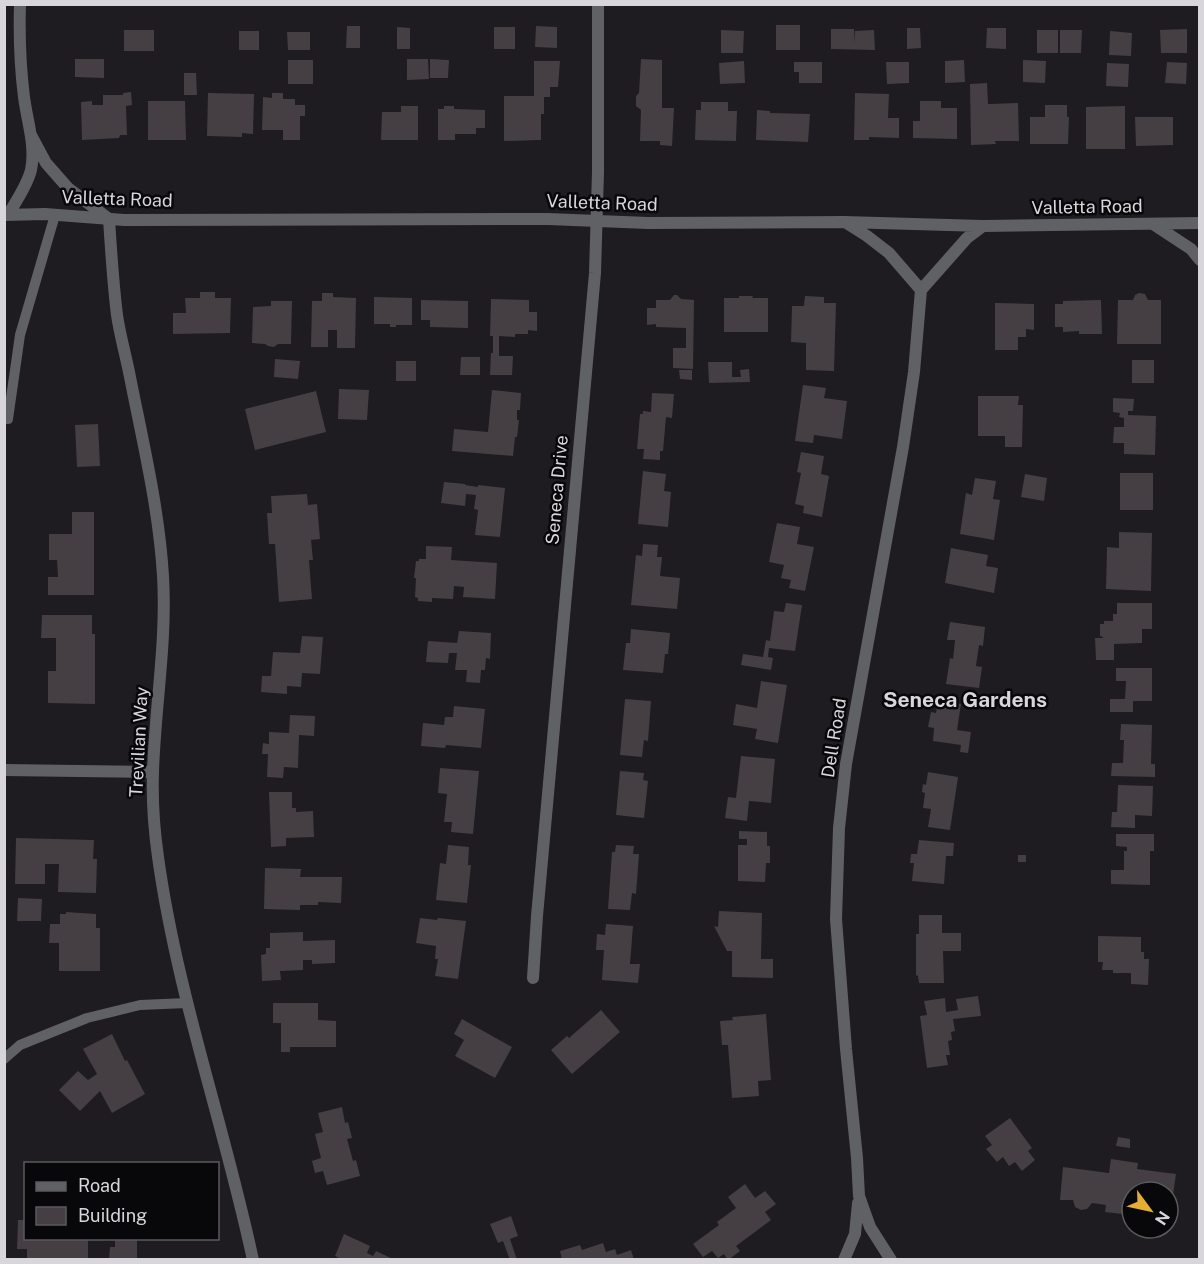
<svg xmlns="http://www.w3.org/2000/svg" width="1204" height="1264" viewBox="0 0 1204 1264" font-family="'Public Sans',sans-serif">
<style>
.building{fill:#453f44}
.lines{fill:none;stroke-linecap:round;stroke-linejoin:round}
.lane{stroke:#606164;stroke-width:10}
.street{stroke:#606164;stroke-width:12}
.labels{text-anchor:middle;stroke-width:5;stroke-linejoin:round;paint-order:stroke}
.street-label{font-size:18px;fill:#d8d6da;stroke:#080709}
.quarter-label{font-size:21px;font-weight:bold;fill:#d8d6da;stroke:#080709}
</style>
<rect width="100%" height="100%" fill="#1e1b21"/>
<path class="building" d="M776,25H800V50H776Z
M347,26H360V48H346Z
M536,26L557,27V48L535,47Z
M397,27L410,28V49H397Z
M494,27H515V49H494Z
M907,28H920L921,48L907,49Z
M987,28H1006V49L986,48Z
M831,29H854L855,43V31L874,30L875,50L831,49Z
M1187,29V53H1161L1160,30Z
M124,30H154V51H124Z
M721,30L744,31L743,53H721Z
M1037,30H1058V53H1037Z
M1060,30H1082L1081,53H1060Z
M239,31H259V50H239Z
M1110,31L1132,33L1131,56L1109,55Z
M287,32H310V50H288Z
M75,59H104V78L75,77Z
M407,59H428L429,79L407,80Z
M430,59L449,60L448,78H430Z
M641,59L662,60V108H674L672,146L660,145V141H640L641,110L636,106V96L639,93Z
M288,60H313V84H288Z
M964,60L965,82L945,83V61Z
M1023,60L1046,61L1045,83L1023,82Z
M534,61H560L558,87H550V97H544V114H541V140L504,141V96H534Z
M744,61L745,83L720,84L719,63Z
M794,62H822V83H799V72H794Z
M886,62H909V83L887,84Z
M1167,62L1187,63L1186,84L1165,83Z
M1107,63L1129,64L1128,87L1106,86Z
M184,73H196L197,95H184Z
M987,83L988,104L1018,103L1019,141H995L996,144L971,145L970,84Z
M131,92L132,105L126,106L127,135H120L119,138L82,140L81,102L92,101V105H103V95H123V93Z
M208,93L254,94L253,134L242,133V137L207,136Z
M272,93H283V99H295V105H305V116H300V140H283V130H262L263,97L272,98Z
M855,93L889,94L888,118H899V138L869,137V140H854Z
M148,101H185L186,140H148Z
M920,101H941V108H957V139L913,138V121H920Z
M701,102H728V111H737L736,141L695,140L696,110H701Z
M1045,105H1067V117H1069L1068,144H1030V117H1045Z
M401,106H418V140H381L382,112H401Z
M444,106H454V109L485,110V128H476V134H455V140H438V109H444Z
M1125,106V149H1086V107Z
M757,110L770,111V113L810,114L808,142L756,140Z
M1135,117H1173V145L1136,146Z
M200,292H215V298H231L230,333L173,334V313H186L185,298H200Z
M322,293H333V297L356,298L355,348H337V330H328V347H311L312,301H322Z
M1139,293L1145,294L1148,300H1161V344H1117L1118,300H1133L1135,295Z
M674,295H677L681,299L694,300L693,369L673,368V348H686V328L656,327V324L647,325V308H656V300H670Z
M739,296H753L752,298H768V332H724V298H739Z
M805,296L824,297V303H836L834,371L806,370V343L791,342L792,306H804Z
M374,297L412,298V325H396V327H390V324H374Z
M491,299L529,300V312H537V331L528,330V334H515V337L499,336V356H513L512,375H490L491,353H493V336H490Z
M421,300L468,301V328L430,327V320H421Z
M1101,300L1102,334H1079V331L1063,332V327H1055V304H1063V301Z
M271,301H292L291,344H278L274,347L268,346L265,344L252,343L253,307L271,306Z
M995,303L1034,304V330L1026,329V337H1018V350H995Z
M461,357H480V375H460Z
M275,359L300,361L298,379L274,377Z
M1132,360H1154V383H1132Z
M396,361H416V381H396Z
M708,362H732V377H741L740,370L749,369L750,382L709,383Z
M679,370H692V380L680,379Z
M803,385L826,388L824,398L847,401L842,439L814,435L813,443L795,441Z
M339,389L369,390L367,420L338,419Z
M492,390L521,393L520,410H517V420H519L517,437H515L513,456L452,451L454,429L488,432Z
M316,391L326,432L255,450L245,409Z
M652,393L674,394L672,418L666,417L663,451H660V460L643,459L644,449H637L640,414H643V411L651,412Z
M978,396H1019L1018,405H1023L1022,447H1005V436H978Z
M1113,398L1134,399L1133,411H1128V415L1156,416L1155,455L1124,454V443H1113L1114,427H1124V418L1119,417L1120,413L1113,412Z
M98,424L100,466L77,467L75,425Z
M801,452L824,456L821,474L829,476L822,517L803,513L804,506L795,504L801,473L797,472Z
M643,471L666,474L664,491L671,492L668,527L638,524Z
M1120,473H1153V510H1120Z
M1025,474L1047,478L1044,501L1021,497Z
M975,478L996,481L993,499L1000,500L994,540L960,534L966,493L972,495Z
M444,482L465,484V485L478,487V485L505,488L500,537L475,535L478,510L474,509L476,495L466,494L465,506L441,503Z
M307,494L308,505L317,504L320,539L311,540L313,560H309L312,599L279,602L275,544H269L267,513H272L271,496Z
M72,512H94V595H48V577H58L57,560H49V534H72Z
M777,523L800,527L797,544L814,547L805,591L789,588L791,580L781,578L784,565L769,562Z
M1119,532L1152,533L1151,591L1106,589L1107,547L1119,548Z
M643,544L658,545L657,557H662L660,576L680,578L677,609L631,605L636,555L642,556Z
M426,546L452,547L451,560L497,563L495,599L463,597L464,587L454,586L453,599L432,598V602L418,601V598L415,597L416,578H414L416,561H419V559H426Z
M951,548L988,555L986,566L998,568L994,593L945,583Z
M786,603L802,605L795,651L769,648L768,657L773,658L771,670L741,665L743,654L763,657L766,640L770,641L774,611L784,612Z
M1117,603H1152V629H1142V643L1114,644V660H1096L1095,638H1103V637L1100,636V624H1104V621H1113V614H1117Z
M42,615H92V634H95V704L48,703V671H56V638H41Z
M950,622L985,627L983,646L979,645L976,666L982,667L979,688L946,684L950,658L953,659L955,640H947Z
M631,629L670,633L668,654H665L663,673L623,670L626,643H630Z
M459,631L491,633L490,659L486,658L485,670H481L480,683L466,682L467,670H455L457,653H449L448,663L426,662L428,641L457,643Z
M302,636L323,637L320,674L302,673L301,687L287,686V694L261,692L262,676H271L273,652L300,653Z
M1116,668H1152V701H1133V712H1110V699H1125L1126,681H1116Z
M761,681L787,685L778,743L755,739L757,729L733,725L736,704L757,708Z
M625,699L651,701L648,741L644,740L642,757L620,755Z
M938,700L961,704L957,730L971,732L968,753L960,752L961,745L933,741L934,728L928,727L931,712L936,713Z
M454,706L485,709L481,748L446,745L445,748L421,746L423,723L444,725L445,717H453Z
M290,715L315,716L314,736L299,735L298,768L284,767L283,778L267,777L268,754H262L263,743L269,744V732L289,733Z
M1121,724L1152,725L1151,764H1155V777L1111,776L1112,763H1123L1124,740H1120Z
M741,756L775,759L771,803L749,801L747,821L725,818L728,797L736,798Z
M440,768L479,771L473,834L451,832L452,822H444L447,794L438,793Z
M620,771L644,773L643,780L648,781L644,818L616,815Z
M928,772L958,777L950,830L928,827L931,809L923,808L925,793L922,792L923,784L926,785Z
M1118,785L1153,786L1152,816L1135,815V828L1111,827L1112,812H1117Z
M269,792H292V808H296V812L313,811L314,837L286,838V846L271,847Z
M739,831L767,832V846H770V863H766L765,882L738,881V845H747V839H739Z
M1116,834H1154V851H1150V885L1111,884V870H1124V851H1127V847L1116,846Z
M16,838L94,840L93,859H97L96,893L58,892L59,864H45V884H15Z
M919,840L954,843L953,856H946L944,884L912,881L914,863H910L911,854H917Z
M448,845L469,847L468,865H471L467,903L436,900L440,863L446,864Z
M616,845L634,846L633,854H639L636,894L632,893L630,910L608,909L612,852H615Z
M1018,855H1026V862H1018Z
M265,868L301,869L300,877H342L341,903L318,902V905H300V910L264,909Z
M18,898L42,899L41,921H17Z
M719,911L762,913L761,959H773V978L732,977V951H727L714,926L718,927Z
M66,912L96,914V928H100V971H59V943H49L50,924H60V914H66Z
M919,915H942V933H961V951H943L944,983H919L918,976L916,975V934H919Z
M420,918L437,920L438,918L466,921L458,979L435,976L438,959H435L436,946L416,943Z
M606,924L633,926L630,964H640L638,983L602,980L604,950H596L597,934L605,935Z
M303,932V941L335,940V963L312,964V960H303V970L280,971L281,980L262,981L261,955L266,954V948H270V933Z
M1098,936L1141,937V952H1144V959H1149L1148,985L1131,984V973H1113V970H1102L1103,962H1098Z
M978,996L981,1016L953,1019L955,1031L951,1032L952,1040L948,1041L950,1055H946L948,1065L927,1068L920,1016L927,1015L924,1001L945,998L946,1012L958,1010L956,999Z
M273,1003H318V1020L336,1021V1047H290V1052H281V1023H273Z
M601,1010L620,1032L572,1074L551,1050L567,1036L569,1038Z
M766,1014L771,1080L758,1081L759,1096L732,1098L728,1045H722L720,1021L733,1020L732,1017Z
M462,1019L512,1047L495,1078L455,1056L464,1040L454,1034Z
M112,1034L125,1061L127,1060L145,1094L112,1113L100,1091L80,1111L59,1090L78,1071L88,1080L97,1074L83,1049Z
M342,1107L345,1123L348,1122L352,1138L347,1139L353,1161L356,1160L360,1176L327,1185L323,1171L315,1173L312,1161L321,1158L315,1134L323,1132L318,1113Z
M1010,1118L1032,1148L1028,1151L1035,1160L1022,1171L1015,1162L1009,1166L1003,1157L997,1162L986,1149L992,1145L985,1136Z
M1118,1137L1130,1139V1148L1116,1146Z
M1111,1159L1138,1163L1137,1169L1176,1174L1172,1202L1168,1201V1192H1132V1215L1105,1212L1106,1205L1092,1203L1087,1209L1081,1210L1075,1207L1073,1200H1060L1063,1167L1109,1173Z
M745,1184L755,1198L765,1191L776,1204L765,1212L771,1220L736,1246L740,1251L728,1260L724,1254L718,1258L712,1251L703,1257L693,1244L719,1225L717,1222L736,1208L728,1197Z
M511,1216L518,1236L510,1239L517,1260H510L503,1241L498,1243L490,1224Z
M18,1220H26V1238H88V1259L27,1260V1249H17Z
M344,1234L370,1246L367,1253L373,1256L376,1251L395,1260H343L335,1256Z
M115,1238H137V1260H109L110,1247H115Z
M603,1243L606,1252L615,1249L617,1255L631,1250L634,1260H562L560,1251L580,1245L582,1250Z"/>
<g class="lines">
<path class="lane" d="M4,419H8L20,335L55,215
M4,1059L20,1045L87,1018L140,1005L187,1003"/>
<path class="street" d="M31,135L46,163L68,188L109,219C111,251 113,283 117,315C120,336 126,356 130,377C143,443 159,509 163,576C167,641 155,707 153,772C152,800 154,829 158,857C177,994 224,1124 253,1260
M4,215L45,214L124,220L548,219L648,223L844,222L983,226L1200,223
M8,215C16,201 27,186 31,170C36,146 27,121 24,97C20,65 19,36 20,4
M845,222L867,236L889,253L921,290
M1153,224L1191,249L1200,260
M4,770L153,772
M533,978L537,916L595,273L598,172V4
M844,1260L855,1234L858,1203
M891,1260L870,1227L859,1196L857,1158L846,1049L836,919L839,828L846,764L903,447L914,372L921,290L967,238L983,226"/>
</g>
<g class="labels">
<g class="street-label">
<text transform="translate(117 199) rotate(2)" y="6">Valletta Road</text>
<text transform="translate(602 203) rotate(2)" y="6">Valletta Road</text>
<text transform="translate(1087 207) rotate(-1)" y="6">Valletta Road</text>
<text transform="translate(557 490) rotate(-85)" y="6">Seneca Drive</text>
<text transform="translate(834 738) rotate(-81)" y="6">Dell Road</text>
<text transform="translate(139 742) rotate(-87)" y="6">Trevilian Way</text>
</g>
<g class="quarter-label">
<text x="965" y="707">Seneca Gardens</text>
</g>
</g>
<rect width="1204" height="1264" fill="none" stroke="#d8d6da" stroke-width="12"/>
<rect x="24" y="1162" width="195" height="78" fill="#080709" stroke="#5b5a5d" stroke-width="1.5"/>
<rect x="36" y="1182" width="30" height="9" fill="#606164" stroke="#5b5a5d" stroke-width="1.5"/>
<text x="78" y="1192" font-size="18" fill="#d8d6da">Road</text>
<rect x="36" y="1207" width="30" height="18" fill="#453f44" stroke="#5b5a5d" stroke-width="1.5"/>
<text x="78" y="1222" font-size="18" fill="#d8d6da">Building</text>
<g transform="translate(1150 1210) rotate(123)"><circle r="28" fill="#080709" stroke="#5b5a5d" stroke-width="1.5"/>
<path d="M0-4.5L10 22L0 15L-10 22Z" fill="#e4ae35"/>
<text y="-9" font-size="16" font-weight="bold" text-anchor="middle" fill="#d8d6da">N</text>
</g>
</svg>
